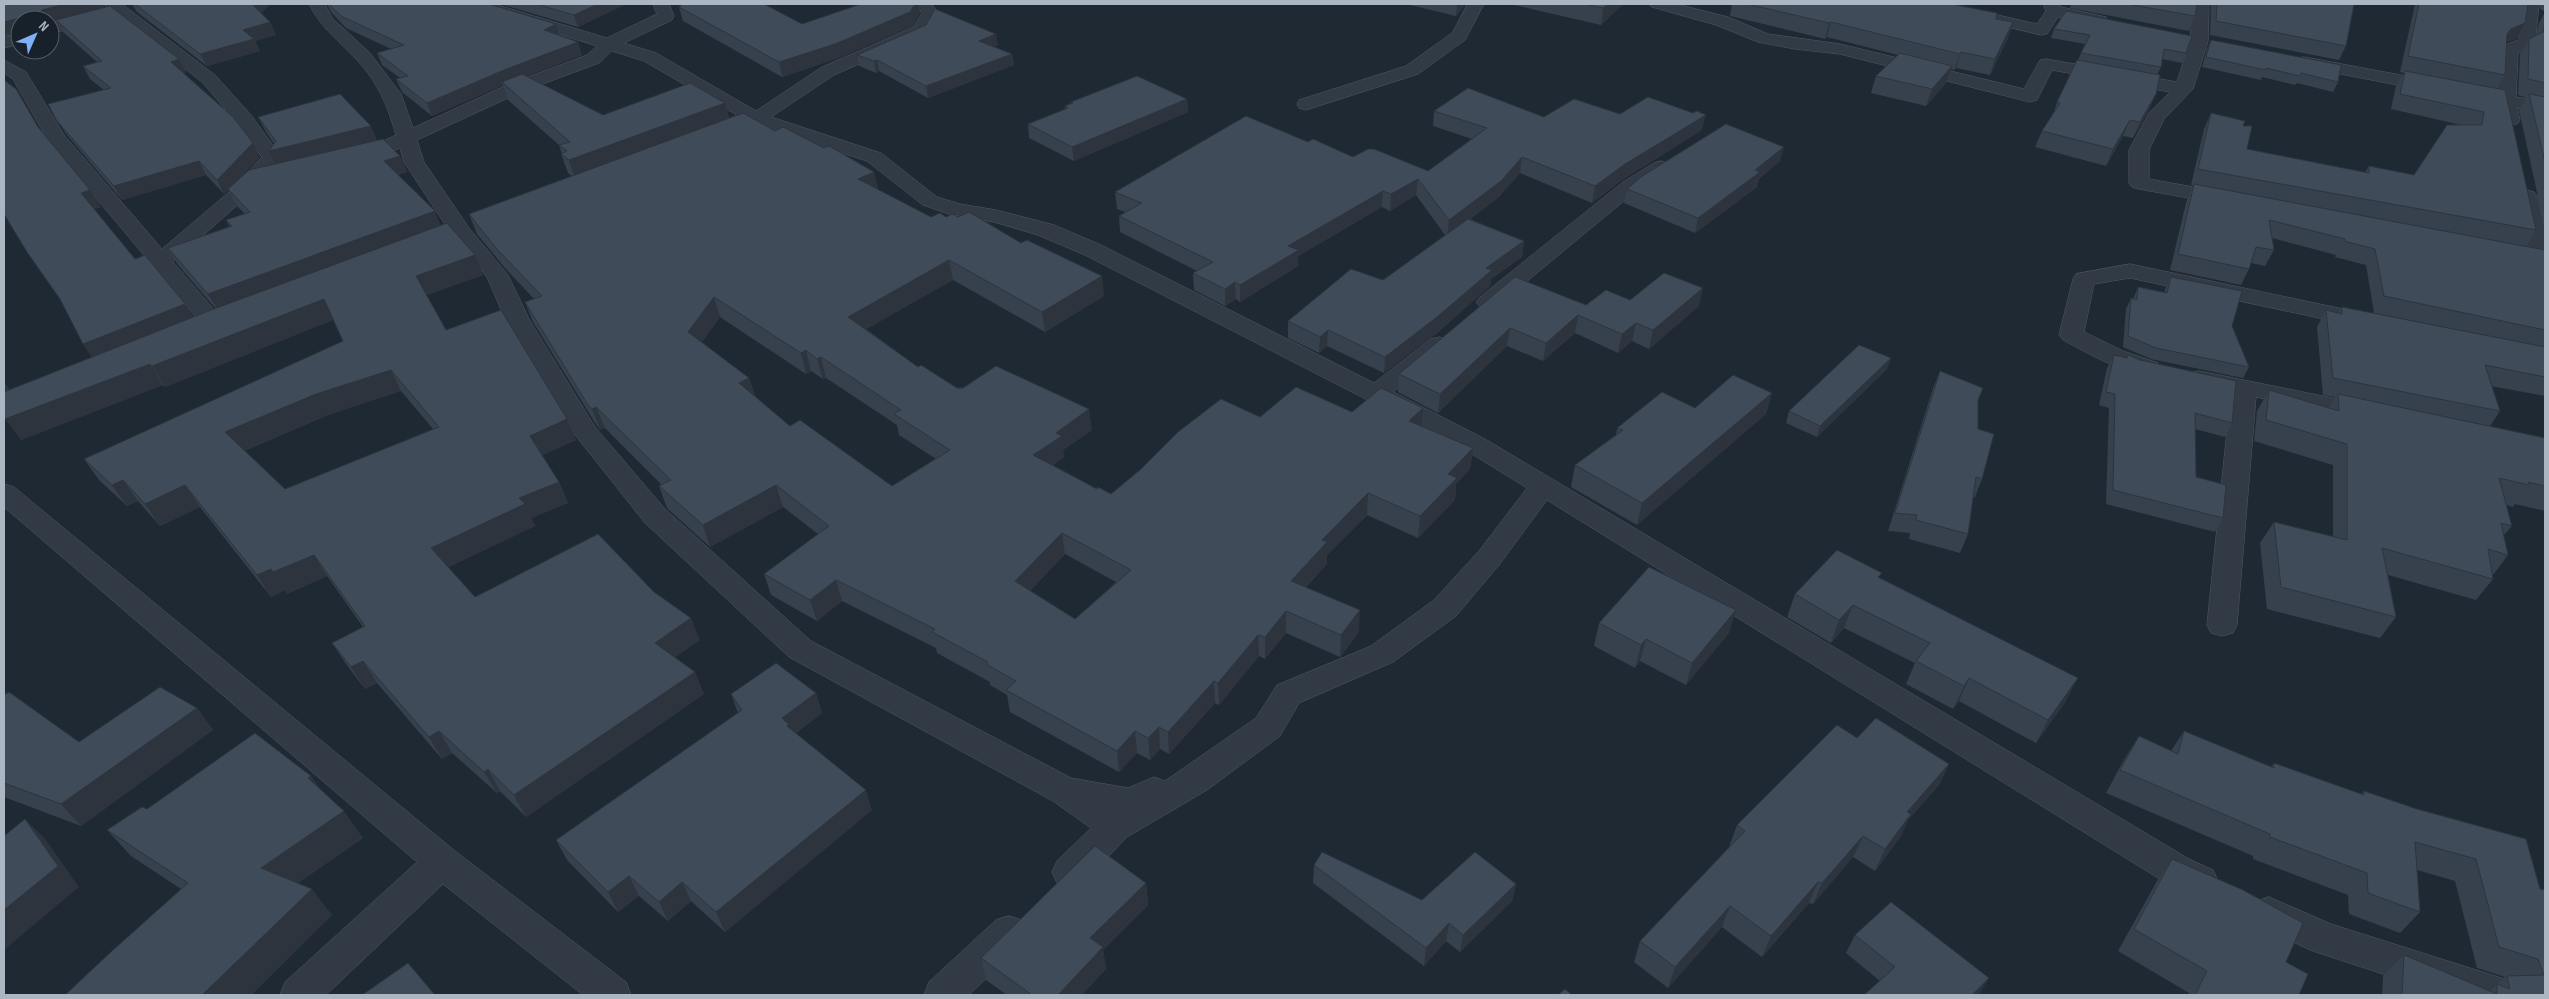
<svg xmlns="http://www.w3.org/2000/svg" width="2549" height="999" viewBox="0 0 2549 999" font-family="'Sofia Sans Condensed',sans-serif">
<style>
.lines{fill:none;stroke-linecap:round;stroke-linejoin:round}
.minor-casing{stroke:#505863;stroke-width:1}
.minor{fill:#323a45;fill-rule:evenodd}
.wall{fill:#37404d;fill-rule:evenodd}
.shaded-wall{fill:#2d343e}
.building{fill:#404b59;stroke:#2d343e;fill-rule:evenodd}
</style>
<rect width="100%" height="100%" fill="#1f2934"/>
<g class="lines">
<defs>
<path id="minor" d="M104,4H122L215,75L251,115L282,158L242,201L173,262L222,319L226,324L222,329L214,331L206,329L49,142L13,79L4,73V60L26,72L64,135L162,249L228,193L262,157L237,123L203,83Z
M309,4H325L332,18L370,53L401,94L413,128L509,84L587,55L597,46L472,7L470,4H494L607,38L657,14L653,4H669L674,16L672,20L624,43L656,53L756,111L822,67L914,27L922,13L913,4H931L939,12L927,34L834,75L771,117L881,153L937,197L960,204L996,210L1054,225L1101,245L1374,383L1431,339L1439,337L1447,339L1451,344L1447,349L1393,392L1485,439L2189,859L2213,870L2218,881L2213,892L2200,896L2163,881L1547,500L1499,565L1456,616L1393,662L1299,703L1280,736L1207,790L1127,837L1083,883L1070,887L1057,883L1052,872L1057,861L1091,828L1053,801L789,657L645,523L572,431L506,321L487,277L450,232L404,162L400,148C385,155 362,165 346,161L343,157L346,153L373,146L396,135C387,105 379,84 357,60C339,40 321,29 309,4ZM612,51L644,61L742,118L735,124L738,128L745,130L758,126L867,161L923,205L949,214L994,222L1038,235L1085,255L1467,451L1527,488L1479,551L1434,600L1371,646L1277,685L1256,718L1165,781L1154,777L1128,788L1071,778L811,641L665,509L595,427L530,321L508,275L469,228L424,162L417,140L521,92L599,63Z
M1468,4H1484L1465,40L1418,74L1306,110L1299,108L1297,104L1299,100L1406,66L1452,33Z
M1650,4H1676L1728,17L1768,34L1840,44L2024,89L2040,60L2046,59L2177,82L2190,41L2193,4H2209L2208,41L2193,89L2164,119L2149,150V179L2227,193L2234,195L2237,199L2234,203L2227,205L2139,189L2132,187L2129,183V150L2149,113L2170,92L2052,70L2037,100L2030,102L1840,54L1795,49L1758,42L1716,25L1652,7Z
M1921,4H1949L2037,24L2046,11L2043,4H2059L2061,7L2106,17L2108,21L2106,25L2100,26L2058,17L2047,34L2041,35L1923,7Z
M2523,4H2539L2535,43L2532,47L2518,53L2516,97L2545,102V114L2517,108L2520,120L2517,124H2503L2497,104L2304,67L2298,66L2295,62L2298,58L2304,57L2497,93L2500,50L2503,46L2518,40Z
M95,11L103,16L101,20L50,34V24Z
M20,33V44L4,48V37Z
M1661,161L1668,163L1671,167L1668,171L1637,190L1496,307L1488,309L1480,307L1476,302L1480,297L1623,182L1654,163Z
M2527,190L2534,192L2537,196L2545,229V264L2533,263L2530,258L2517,196L2520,192Z
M2130,264L2362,313L2370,315L2374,320L2370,325L2362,327L2130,278L2094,284L2084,332L2123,351L2158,363L2161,368L2158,373C2132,380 2086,352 2063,340L2059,335L2073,279L2076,274Z
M2199,371L2367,405L2376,407L2380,413L2376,419L2367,421L2256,397L2237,625L2233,633L2222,636L2211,633L2207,625L2231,392L2190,383L2187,378L2190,373Z
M4,484L14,487L455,851L626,982L631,995H583L443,884L326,995H280L285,982L417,862L4,507Z
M2269,897L2331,924L2514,982L2519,995H2447L2310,950L2256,924L2251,913L2256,902Z
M1009,916L1022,920L1028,932L1022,944L969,995H924L929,982L996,920Z"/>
</defs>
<use href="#minor" class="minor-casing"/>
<use href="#minor" class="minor"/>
</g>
<path class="wall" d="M102,4L104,7L73,16L179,59L186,72L183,73L253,143L260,157L231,187L276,164L274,144L266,132L258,117L377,140L400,156L407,172L398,175L483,275L426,295L446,330L567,419L576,440L542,455L559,482L568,503L531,518L535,526L448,567L475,597L700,640L675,657L695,672L704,694L526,817L500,791L497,793L452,753L442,759L377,683L365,689L346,664L332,643L363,627L327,576L287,594L285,590L271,597L200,507L160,526L138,501L127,506L99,480L84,459L343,341L333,320L165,387L163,385L21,440L10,390L92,357L83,344L62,302L27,252L16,89L40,130L90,190L101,207L94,209L135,259L194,317L216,309L178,265L168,248L230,227L226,220L245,214L237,206L228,190L224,194L206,175L122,200L66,134L48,104L104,90L90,79L83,66L97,62L63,32L56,20L50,22V20ZM401,391L433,429L285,489L244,451L328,415Z
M132,4H270L261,13L270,22L276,35L255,41L260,51L207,66L137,12Z
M327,4H489L556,24L560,36L582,55L526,76L603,115L725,103L729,118L775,131L874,172L878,190L931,217L1104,296L1045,332L953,280L866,329L918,367L957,388L1092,430L1063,450L1064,457L1053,465L1097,489L1111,494L1260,417L1352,412L1421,426L1473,448L1470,469L1456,484L1455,500L1418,538L1367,515L1327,555V564L1306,587L1359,632L1340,657L1286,633L1265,659L1259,656L1219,705L1215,703L1169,754L1160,749L1150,760L1137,753L1119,772L1010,712L1007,695L990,685V682L937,653L936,648L842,601L817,621L771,595L764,574L818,534L783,507L710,547L667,508L659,486L662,485L605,428L600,430L597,426L533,322L525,302L534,299L505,268L477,234L469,214L572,176L568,173L561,154H562L559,145L508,100L503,85L432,116L402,92L396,79L400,78L382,65L377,53L391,49L346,28L331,12ZM720,317L806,374L811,371L823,379L826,378L897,425L899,435L936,459L892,486L790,426L755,396L749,378L702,342ZM1065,554L1116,582L1075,619L1030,591Z
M500,4H626L578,27Z
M1406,4H1466L1456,16Z
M1510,4H1623L1601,25Z
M1732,4H1951L1996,19L2013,22L2008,38L1990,75L1956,68L1954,70L1950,69L1946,83L1926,106L1871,93L1876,76L1898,55L1827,37L1825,39L1730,16Z
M2071,4H2197L2195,16L2189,31L2070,8Z
M2211,4H2354L2346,46L2339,60L2210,35Z
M2415,4H2522V5L2525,23L2516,39L2507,42L2505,75L2496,89L2536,230L2526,246L2545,250V396L2491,386L2500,411L2490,426L2545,438V511L2515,504L2513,507L2506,505L2512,526L2504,535L2508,555L2493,575V579L2476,600L2388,575L2396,617L2380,638L2267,609L2260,543L2274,522L2333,537V465L2254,441L2257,411L2269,390L2329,408L2335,397L2323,395L2317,327L2326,310L2338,313L2342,307L2415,321L2374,313L2366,265L2335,257L2336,255L2272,238L2274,250L2265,266L2251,263L2249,269L2241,285L2170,270L2187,199L2194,185H2191L2204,129L2211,113L2243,126L2247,149L2365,173L2369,166L2414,175L2461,125L2391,109L2396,86L2404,73L2400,72Z
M2539,4H2545V11L2540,9Z
M679,7L802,24L920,13L913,26L838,58L782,77L683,21Z
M2545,12V229L2519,110L2527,98L2518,95L2520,54L2529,39L2536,35L2539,23Z
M2054,29L2186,53L2182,63L2162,59L2161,67L2157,75L2149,110L2133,138L2123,136L2106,166L2035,147L2042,131L2053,115L2057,102L2078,60L2085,44L2051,38Z
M2211,40L2338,82L2333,92L2297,83L2295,85L2262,77L2261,80L2202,67L2207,49Z
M998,45L994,47L1012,54L1014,65L928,98L879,71L876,73L859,66L857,55Z
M1187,99L1188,112L1074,161L1029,138L1028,124L1065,109V106L1071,103V102Z
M1434,111L1544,117L1620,114L1702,130L1622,180L1592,203L1520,173L1499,197L1470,219L1524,241L1522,257L1491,279L1490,286L1436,334L1384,373L1327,346L1319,353L1288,338V321L1383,280L1445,235L1416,195L1390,211L1382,207L1298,256V266L1240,302L1236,299L1225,306L1194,290L1193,273L1197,271L1120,232L1119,216L1125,212L1117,209L1115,192L1308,142L1353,157L1428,171L1472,139L1433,126Z
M1780,161L1759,179L1757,187L1695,233L1624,203L1627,189Z
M1515,277L1586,305L1699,306L1649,349L1632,341L1618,353L1575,333L1543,361L1507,346L1438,413L1398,392L1399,374Z
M2171,277L2232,326L2249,367L2243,378L2151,359L2123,347L2126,309L2131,298L2133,299L2138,287L2164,293L2166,287Z
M2114,355L2126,358L2128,355L2232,423L2225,437L2195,429L2196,477L2223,518L2215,532L2106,504L2109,408L2099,405L2107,368Z
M1891,358L1887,369L1817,437L1786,423L1789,411Z
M1940,371L1978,429L1982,479L1975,497H1973L1968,534L1960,553L1909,539L1910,533L1888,531L1933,388Z
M1772,393L1766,414L1637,525L1571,487L1575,465L1616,435L1617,428L1695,408Z
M1880,578L2066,701L2036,743L1959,701L1953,709L1906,684L1915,663L1844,628L1831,643L1787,617L1795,594Z
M1599,623L1729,633L1686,685L1640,661L1635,668L1594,646Z
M816,693L822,713L796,733L872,810L725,932L691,901L668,921L639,896L618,912L567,860L556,840L738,713L731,694Z
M4,695L79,742L197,708L213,730L81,826L4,797Z
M2184,731L2271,767L2274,763L2361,794L2364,791L2540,889L2545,995H2382L2383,976L2404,955L2490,991L2505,977L2477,968L2455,881L2417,870L2420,912L2400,933L2349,914L2348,895L2253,859V856L2106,793L2125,758L2139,736L2171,751Z
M1857,738L1949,764L1939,785L1908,820L1901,836L1875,871L1853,857L1813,904L1809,903L1762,957L1722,927L1668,988L1634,962L1640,941L1729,847L1737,825Z
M320,788L363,838L298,883L332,915L251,995H65L181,889L131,856L107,830L147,809Z
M2172,859L2286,962L2299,995H2188L2189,993L2118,951L2157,881Z
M1314,865L1422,900L1516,884L1512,901L1460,952L1446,941L1424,966L1313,883Z
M1146,883L1148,905L1103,950L1106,969L1082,995H1007L986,980L981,958Z
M1855,935L1989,978L1880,981L1846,953Z"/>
<path class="shaded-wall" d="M65,4H102L104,7L50,22V20H20V32L4,36V22Z
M252,4H270L258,17Z
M598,4H626L578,27L574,15Z
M915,4H918L920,13L913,26L838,58L782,77L779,62Z
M1457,4H1466L1456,16Z
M1608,4H1623L1601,25L1603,8Z
M270,22L276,35L255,41L260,51L207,66L200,54L243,30Z
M1831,22L1827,37L1825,39L1829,23Z
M2013,22L2008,38L1990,75L1995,59Z
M2525,23L2516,39L2502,44L2507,34L2511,29Z
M556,24L560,37L544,30Z
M996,34L998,45L980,52L979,41Z
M578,42L582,55L508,82H502L503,85L432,116L427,103L504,70Z
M1961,52L1956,68L1954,70L1960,54Z
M1012,54L1014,65L928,98L926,86Z
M179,59L186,72L178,74L171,62Z
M877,60L879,71L876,73L874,61Z
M1952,66L1946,83L1926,106L1932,89Z
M2156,94L2149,110L2133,138L2140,122Z
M1187,99L1188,112L1074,161L1072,147Z
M725,103L730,121L575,179L569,160Z
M1706,115L1702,130L1622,180L1592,203L1595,186L1625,164Z
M2130,120L2123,136L2106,166L2113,149Z
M371,126L378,142L277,167L269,151Z
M253,143L260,157L224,194L217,180Z
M1784,147L1780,161L1759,179L1757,187L1695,233L1698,218Z
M400,156L407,172L391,177L384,161Z
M1522,157L1520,173L1499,197L1447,237L1449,220Z
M199,161L206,175L122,200L114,186Z
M874,172L878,191L858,179Z
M1418,179L1416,195L1390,211L1391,194Z
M90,190L101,207L92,210L81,193Z
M1383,191L1382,207L1298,256V266L1240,302V285L1288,246Z
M435,211L442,228L219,312L208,294Z
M1524,241L1522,257L1491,279L1490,286L1436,334L1384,373L1385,357L1486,268Z
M475,255L483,275L425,296L416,276Z
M949,260L953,280L852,337L848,317Z
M1102,276L1104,296L1045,332L1042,312Z
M1235,282L1236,299L1225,306V289Z
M1703,288L1699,306L1649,349L1653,330Z
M714,297L720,317L695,352L688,332Z
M324,299L335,319L165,387L152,366Z
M185,304L196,321L95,362L83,344Z
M1578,315L1575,333L1543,361L1546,343Z
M1636,323L1632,341L1618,353L1622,334Z
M1510,328L1507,346L1438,413L1440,394Z
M1328,330L1327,346L1319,353L1320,337Z
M806,350L811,371L806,374L801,353Z
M821,357L826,378L823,379L817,359Z
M1891,358L1887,369L1817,437L1820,426Z
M150,364L163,385L21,440L5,419Z
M391,370L401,391L328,415L238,453L225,432L316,394Z
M749,378L755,399L739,383Z
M4,381L11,392L4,395Z
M1772,393L1766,414L1637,525L1642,503Z
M596,407L605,428L600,430L592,409Z
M1423,408L1421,429L1409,421Z
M1089,409L1092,430L1063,450L1064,457L1036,476L1033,455L1056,433Z
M567,419L576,440L539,457L530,436Z
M1473,448L1470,469L1456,484L1455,500L1418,538L1420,516L1448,474Z
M123,480L138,501L127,506L112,485Z
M559,482L568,503L531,518L535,526L443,570L431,548L519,498Z
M185,485L200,507L160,526L145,504Z
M776,485L783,507L710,547L703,525Z
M1368,493L1367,515L1327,555V564L1291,602V581L1322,540Z
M1062,533L1065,554L1018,603L1015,581Z
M314,555L327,576L287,594L273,572Z
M271,569L285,590L271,597L257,575Z
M836,580L842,601L817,621L810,600Z
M1853,605L1844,628L1831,643L1839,620Z
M1360,610L1359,632L1340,657L1341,635Z
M1736,610L1729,633L1686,685L1692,663Z
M1286,611V633L1265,659V637Z
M691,618L700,640L664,665L655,643Z
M1258,635L1259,656L1219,705L1218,683Z
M1646,639L1640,661L1635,668L1641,645Z
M363,661L377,683L365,689L351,667Z
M695,672L704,694L526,817L514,795Z
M1969,678L1959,701L1953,709L1964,686Z
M2078,678L2066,701L2036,743L2048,720Z
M1214,681L1215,703L1169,754L1168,732Z
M816,693L822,713L793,735L782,718Z
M197,708L213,730L81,826L61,804Z
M1159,727L1160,749L1150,760L1148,738Z
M439,731L452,753L442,759L429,737Z
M1135,731L1137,753L1119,772L1117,751Z
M1949,764L1939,785L1908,820L1901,836L1875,871L1885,849L1907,812Z
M488,769L500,791L497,793L484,772Z
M311,776L330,802L308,778Z
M866,790L872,810L725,932L716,912Z
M344,811L363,838L282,894L261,868Z
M25,819L46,840L79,887L4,950V910Z
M1863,836L1853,857L1813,904L1822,883Z
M629,876L639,896L618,912L608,892Z
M682,882L691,901L668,921L659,902Z
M1818,882L1809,903L1762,957L1771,936Z
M1146,883L1148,905L1103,950L1106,969L1082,995H1058L1090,938Z
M1516,884L1512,901L1460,952L1463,935Z
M312,889L332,915L251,995H202Z
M1730,906L1722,927L1668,988L1675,967Z
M1449,923L1446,941L1424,966L1426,948Z
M1989,978L1979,995H1972Z"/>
<path class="building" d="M4,4H65L42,10L41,13L4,22Z
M135,4H253H252L270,22L243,30L254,39L200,54Z
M329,4H489L556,24L544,30L578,42L504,70L427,103L396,79L408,76L377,53L404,45L341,16Z
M536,4H598L574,15Z
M683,4H764L802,24L861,4H915L910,12L835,44L779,62L679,7Z
M1584,4H1608L1603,8Z
M1747,4H1951L1997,13L1996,19L2013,22L1995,59L1961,52L1960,54L1831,22L1829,23Z
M2127,4H2197L2195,16Z
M2217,4H2354L2346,46L2216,21Z
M2419,4H2514L2528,5L2525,23L2511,29L2507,34L2505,75L2408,56Z
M110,6L179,59L171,62L233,117L253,143L217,180L199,161L114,186L57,121L48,104L111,88L83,66L102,61L56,20Z
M935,9L996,34L979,41L1012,54L926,86L877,60L874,61L857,55L926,25Z
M2066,11L2192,36L2186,53L2164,49L2161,67L2081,53L2090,35L2054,29Z
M2545,21V83L2528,79L2529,39L2543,32Z
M2211,40L2341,65L2338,82L2301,73L2300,76L2266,68V70L2206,57Z
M1900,53L1952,66L1932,89L1876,76Z
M2077,60L2160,75L2156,94L2140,122L2130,120L2113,149L2042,131L2060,103L2057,102Z
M2405,71L2505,90L2536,230L2198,169L2211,113L2245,121L2243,126H2252L2247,149L2369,173V166L2414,175L2447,125H2482L2484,112L2400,94Z
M522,74L603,115L690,83L725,103L569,160L561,154L567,151L559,145L570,142L502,82Z
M1137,76L1187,99L1072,147L1028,124L1068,108L1065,106L1073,103L1071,102Z
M4,80L16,89L38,127L90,190L81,193L135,259L145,255L185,304L83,344L60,299L27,252L4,214Z
M1468,88L1544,117L1574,99L1620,114L1648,97L1693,113L1697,111L1706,115L1625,164L1595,186L1522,157L1501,181L1449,220L1418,179L1391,194L1383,191L1288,246L1299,250L1240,285L1235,282L1225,289L1193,273L1213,262L1119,216L1142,203L1115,192L1246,116L1308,142L1313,139L1353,157L1368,149H1374L1428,171L1487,128L1434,111Z
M340,94L371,126L269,151L276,141L258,117Z
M2529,94L2545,97V162Z
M743,113L775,131L783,127L824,148L829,146L874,172L858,179L931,217L940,213L946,217L953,214L958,217L969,212L1021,243L1027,240L1102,276L1042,312L949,260L848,317L918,367L921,365L957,388H963L996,366L1089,409L1056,433L1062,436L1033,455L1097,489L1098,487L1111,494L1141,469L1178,432L1221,399L1260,417L1296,387L1352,412L1381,388L1423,408L1409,421L1473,448L1448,474L1457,478L1420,516L1368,493L1322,540L1327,542L1291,581L1360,610L1341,635L1286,611L1265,637L1258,635L1218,683L1214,681L1168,732L1159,727L1148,738L1135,731L1117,751L1006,690L1016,681L986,664L988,662L932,632L935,629L836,580L810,600L764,574L829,526L776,485L703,525L659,486L671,480L596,407L592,409L588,405L525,302L542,296L496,248L469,214ZM714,297L801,353L806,350L817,359L821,357L901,410L894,414L950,450L892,486L800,420L790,426L739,383L749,378L688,332ZM1062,533L1131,570L1075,619L1015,581Z
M1726,124L1784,147L1755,170L1760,172L1698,218L1627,189L1641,177Z
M383,139L400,156L384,161L435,211L208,294L168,248L232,226L226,220L250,212L228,189L249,170Z
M2194,184L2545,250V330L2384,296L2375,249L2344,241L2345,239L2269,220L2274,250L2256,247L2249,269L2178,254Z
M1468,219L1524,241L1486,268L1492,270L1437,317L1385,357L1328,330L1320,337L1288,321L1351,269L1383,280Z
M447,223L475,255L416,276L446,330L501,310L567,419L530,436L559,482L519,498L525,504L431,548L475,597L598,534L654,592L691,618L655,643L695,672L514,795L488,769L484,772L439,731L429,737L363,661L351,667L332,643L365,626L314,555L273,572L271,569L257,575L185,485L145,504L123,480L112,485L84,459L343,341L324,299L152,366L150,364L5,419L4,417V392L211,310ZM391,370L439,427L285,489L225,432L316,394Z
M1664,273L1703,288L1653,330L1636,323L1622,334L1578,315L1546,343L1510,328L1440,394L1399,374L1515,277L1586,305L1606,290L1630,300Z
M2171,277L2242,291L2232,326L2249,367L2156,348L2128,336L2131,298L2137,300L2138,287L2167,293Z
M2342,307L2545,347V377L2485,365L2500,411L2333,378L2326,310L2342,314Z
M1859,345L1891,358L1820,426L1789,411Z
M2114,355L2127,358L2128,355L2140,360L2236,381L2232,423L2195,413L2196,477L2226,485L2223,518L2113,490L2115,394L2106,392Z
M1940,371L1983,388L1978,400V429L1994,434L1982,479L1976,477L1968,534L1916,520L1917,515L1895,513Z
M1733,375L1772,393L1642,503L1575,465L1623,430L1617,428L1662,392L1695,408Z
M2269,390L2339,411L2338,394L2545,438V486L2528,482L2529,485L2499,478L2512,526L2501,523L2508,555L2488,549L2493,579L2382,548L2396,617L2281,587L2274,522L2347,540V444L2266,420Z
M1837,550L1882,573L1878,577L2078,678L2048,720L1969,678L1964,686L1916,661L1930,643L1853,605L1839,620L1795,594Z
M1649,567L1736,610L1692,663L1646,639L1641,645L1599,623Z
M776,663L816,693L782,718L789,725L787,726L866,790L716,912L682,882L659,902L629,876L608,892L556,840L742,710L731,694Z
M160,687L197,708L61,804L4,783V695L9,692L79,742Z
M1876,718L1949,764L1907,812L1911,814L1885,849L1863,836L1822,883L1818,882L1771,936L1730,906L1675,967L1640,941L1745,831L1737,825L1837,725L1857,738Z
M2184,731L2274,768V763L2364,795V791L2417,809L2526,839L2540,889L2545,890V995H2402L2404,955L2497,994V984L2510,989L2507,976L2544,975L2538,959L2499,947L2476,859L2415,842L2420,912L2368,893L2367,873L2270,837V834L2120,770L2139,736L2178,754Z
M255,733L311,776L308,778L344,811L261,868L312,889L202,995H65L112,951L188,883L107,830L142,807L147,809Z
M25,819L58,866L4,910V836Z
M1095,846L1146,883L1090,938L1103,947L1058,995H1032L981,958Z
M1322,852L1422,900L1475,852L1516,884L1463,935L1449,923L1426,948L1314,865Z
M2172,859L2243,890L2303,923L2286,962L2308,974L2299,995H2195L2207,971L2134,929Z
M1891,902L1989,978L1972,995H1864L1895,967L1855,935Z
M408,963L435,995H362Z
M1565,989L1572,995H1558Z"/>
<rect width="2549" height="999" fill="none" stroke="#acb5c2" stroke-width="10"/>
<g transform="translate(35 35) rotate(45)"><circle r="24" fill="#182029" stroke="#535c66"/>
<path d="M0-4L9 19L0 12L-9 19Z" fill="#7faff4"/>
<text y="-8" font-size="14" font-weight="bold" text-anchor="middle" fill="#acb5c2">N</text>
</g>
</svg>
